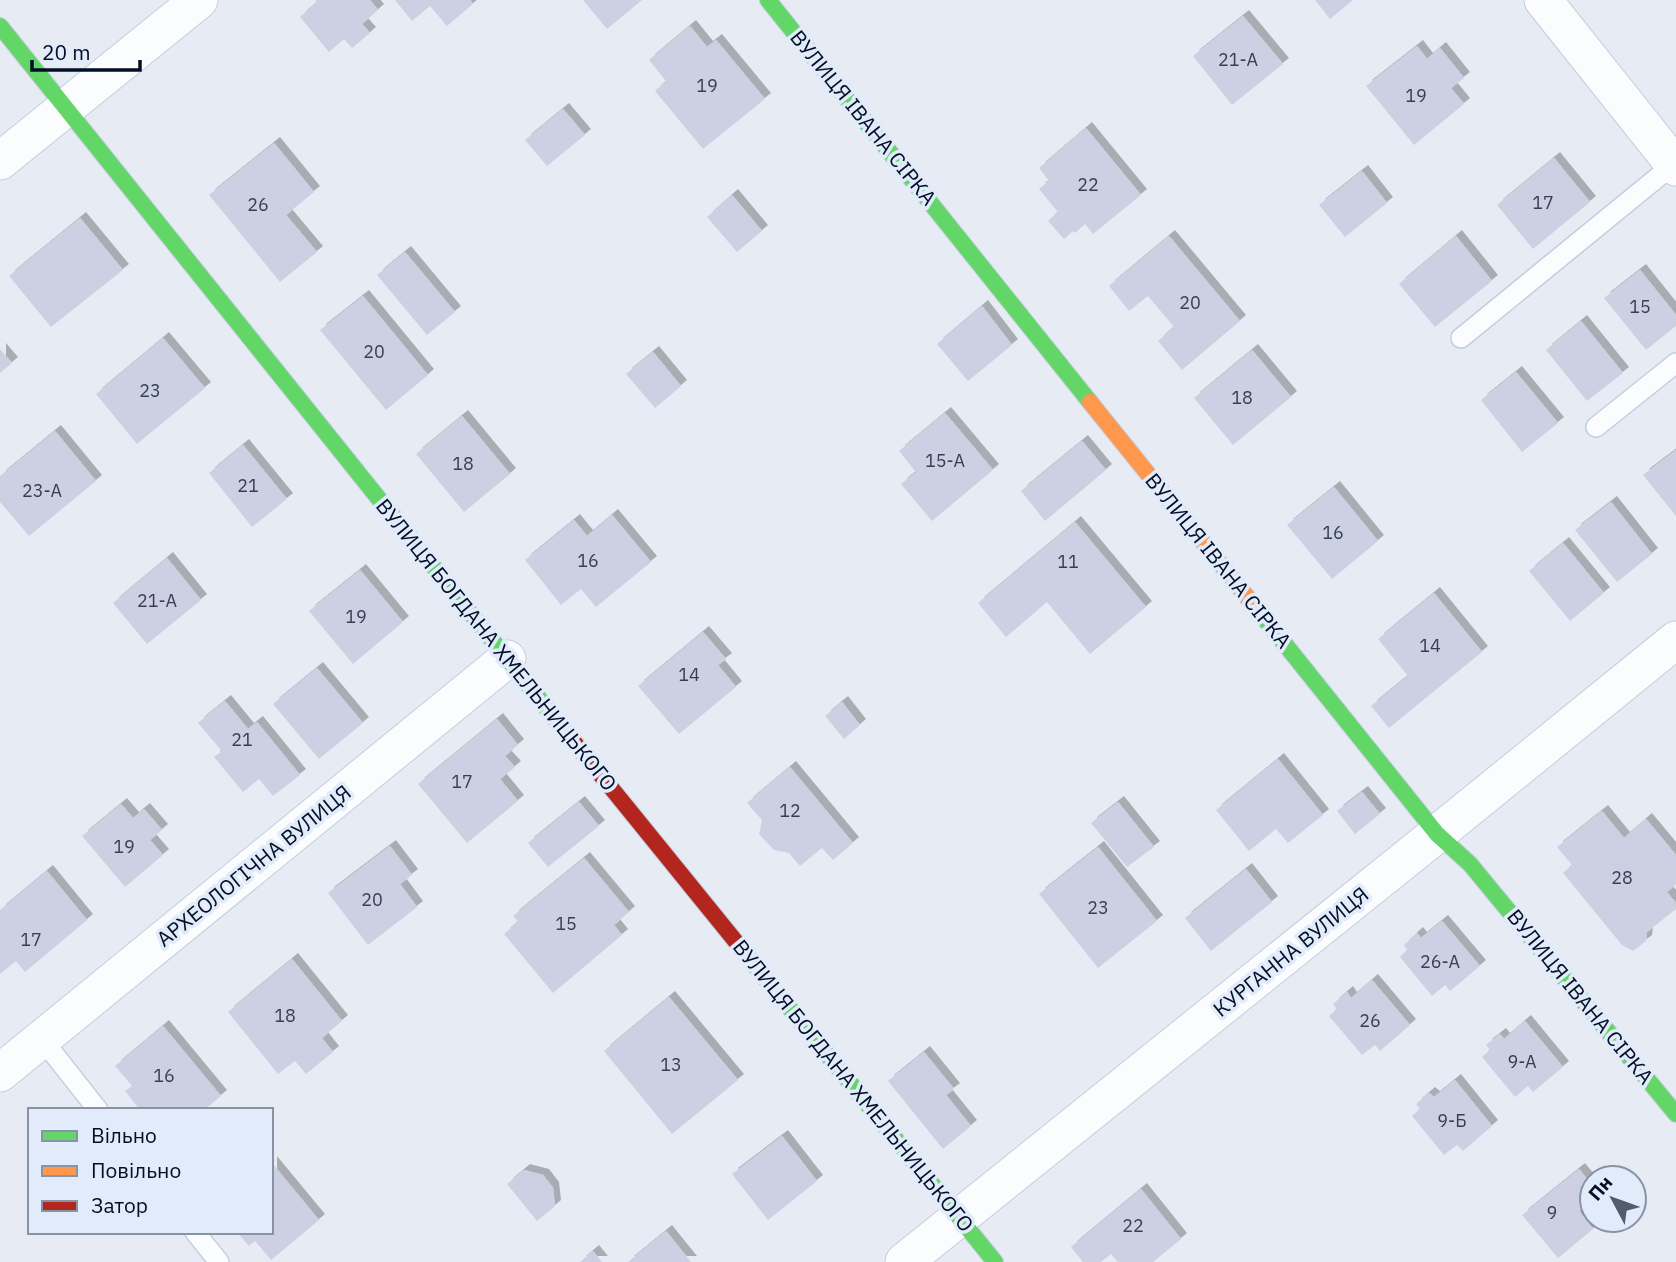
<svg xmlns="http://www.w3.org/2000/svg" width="1676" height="1262" viewBox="0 0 1676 1262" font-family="'IBM Plex Sans',sans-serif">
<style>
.building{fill:#ccd0e2;filter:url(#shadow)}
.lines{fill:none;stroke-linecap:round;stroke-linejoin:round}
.lane-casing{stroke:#c3cdde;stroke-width:22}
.street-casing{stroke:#c3cdde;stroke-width:39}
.fast-casing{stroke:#c3cdde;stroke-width:18}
.slow-casing{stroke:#c3cdde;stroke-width:18}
.jam-casing{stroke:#c3cdde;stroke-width:18}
.lane{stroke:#fbfcfd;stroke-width:19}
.street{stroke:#fbfcfd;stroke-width:37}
.fast{stroke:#63d668;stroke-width:16}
.slow{stroke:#ff974d;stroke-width:16}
.jam{stroke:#b3261e;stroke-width:16}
.labels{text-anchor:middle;stroke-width:7;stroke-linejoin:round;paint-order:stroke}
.number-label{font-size:18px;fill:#343f55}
.street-label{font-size:21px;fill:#020f26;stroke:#e2ebf9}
</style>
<defs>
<filter id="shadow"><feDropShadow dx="6" dy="-6" stdDeviation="0" flood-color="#0004"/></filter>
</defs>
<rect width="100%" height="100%" fill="#e7ecf4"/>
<path class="building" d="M315,0H370L378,10L362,24L370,33L352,48L344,39L329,52L300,17L317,2Z
M395,0H470L473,4L447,26L430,6L412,21Z
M583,0H642L607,29Z
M1315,0H1353L1330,19Z
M1243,16L1283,64L1232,105L1193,56Z
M690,26L707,47L716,40L765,99L703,149L655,91L666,81L649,60Z
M1417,46L1427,59L1440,48L1464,78L1451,88L1464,104L1414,145L1366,86Z
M563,109L585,135L547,166L525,140Z
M1086,128L1141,195L1093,234L1085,224L1075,233L1073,231L1064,239L1048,221L1058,212L1039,189L1049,181L1039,168Z
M274,143L314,192L286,215L317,252L280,282L209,195Z
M1554,158L1590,202L1533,249L1497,205Z
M1362,171L1387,203L1345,237L1319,205Z
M732,195L762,231L737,252L707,217Z
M80,218L123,270L51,327L9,276Z
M1169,236L1240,321L1182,370L1158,341L1174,327L1148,296L1129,311L1109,286Z
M1456,236L1492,281L1435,327L1399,284Z
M405,252L455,312L427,335L377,275Z
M1640,270L1676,315V326L1646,350L1604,298Z
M363,296L428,375L386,410L320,330Z
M982,306L1012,345L968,381L937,344Z
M1581,321L1623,373L1587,401L1546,350Z
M163,338L205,388L137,444L96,394Z
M0,349L12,363L0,373Z
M1252,350L1291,397L1233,445L1194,398Z
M653,352L681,386L655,408L626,374Z
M1516,372L1558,423L1522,452L1481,400Z
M945,413L993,470L932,521L901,484L916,472L899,451Z
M462,416L510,474L464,512L416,454Z
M55,431L96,481L29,536L0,502V476Z
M1082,441L1106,470L1045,521L1021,491Z
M243,445L287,499L252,527L209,473Z
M1676,450V516L1643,475Z
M1334,487L1378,541L1332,579L1287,525Z
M1611,502L1652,554L1617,582L1575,530Z
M612,515L651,562L596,607L581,589L561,605L525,560L574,520L587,536Z
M1075,522L1146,607L1090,654L1047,602L1006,637L978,603Z
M1563,543L1604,593L1570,621L1529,571Z
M167,558L201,600L147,644L113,603Z
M360,570L403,622L353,664L309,611Z
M1434,593L1482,652L1389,728L1371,706L1408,676L1378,639Z
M703,632L726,659L718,665L736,687L679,734L638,686Z
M317,668L363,723L319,759L273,704Z
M225,701L248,729L257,722L300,775L273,796L259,779L243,792L214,757L222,751L198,723Z
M842,702L860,725L844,739L825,716Z
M497,719L518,745L505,756L515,767L500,779L518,801L467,843L418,784Z
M1278,759L1323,815L1288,843L1276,829L1249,851L1216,810Z
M790,767L853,843L833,860L822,848L800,866L789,853L774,850L759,834L762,820L747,803Z
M1362,792L1380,814L1355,834L1337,811Z
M579,802L599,826L548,867L528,843Z
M1118,802L1154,847L1127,867L1091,823Z
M121,804L133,818L144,809L162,830L150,840L163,855L125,887L82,836Z
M1602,811L1624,838L1646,819L1676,855V884L1667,892L1676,903V909L1647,932L1646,941L1633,951L1622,945L1563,873L1572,865L1557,847Z
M390,846L412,875L400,884L417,907L368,945L328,893Z
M1098,847L1157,921L1098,968L1039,894Z
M584,858L629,912L614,925L622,935L553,993L504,934L518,922L513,916Z
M1246,869L1272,902L1211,951L1185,918Z
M47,871L87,920L25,972L16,961L0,974V910Z
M1442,921L1480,966L1450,991L1445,985L1432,996L1400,957L1407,950L1404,945L1417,933L1421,938Z
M292,959L342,1021L322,1038L333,1052L306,1074L295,1061L278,1074L228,1012Z
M1372,980L1410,1025L1380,1051L1375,1045L1362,1055L1329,1016L1337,1009L1333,1004L1347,992L1351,998Z
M669,997L738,1080L672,1134L604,1051Z
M1525,1021L1563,1067L1533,1092L1528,1086L1515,1097L1482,1057L1490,1050L1486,1045L1500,1034L1504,1039Z
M163,1026L221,1096L204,1110H140L125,1091L132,1086L115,1066Z
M924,1052L954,1089L946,1095L971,1126L943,1149L888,1081Z
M1455,1080L1492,1126L1463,1151L1457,1145L1444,1155L1412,1116L1420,1109L1416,1104L1429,1093L1434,1097Z
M782,1136L817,1181L768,1220L732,1174Z
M271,1162L319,1220L271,1260L255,1241L249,1246L237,1232H271Z
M1579,1169L1592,1185V1201L1579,1211L1593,1229L1558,1258L1522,1215Z
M524,1170L543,1175L553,1188L555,1206L537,1221L507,1184Z
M1141,1189L1181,1239L1153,1262H1118L1111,1254L1101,1262H1083L1071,1247Z
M666,1231L691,1262H628Z
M593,1251L602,1262H580Z"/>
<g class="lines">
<defs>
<path id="lane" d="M1461,338L1674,164
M1596,427L1676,363
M42,1039L98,1110
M195,1232L219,1262"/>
<path id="street" d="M1543,0L1676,167
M0,161L199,0
M0,1073L507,659
M904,1262L1437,834L1676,640"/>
<path id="fast" d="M768,0L1090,402
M0,26L561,726
M1256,608L1437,834L1470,864L1676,1114
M741,948L995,1262"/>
<path id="slow" d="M1090,402L1256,608"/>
<path id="jam" d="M561,726L741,948"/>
</defs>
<use href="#lane" class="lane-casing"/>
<use href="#street" class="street-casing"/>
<use href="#fast" class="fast-casing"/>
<use href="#slow" class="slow-casing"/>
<use href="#jam" class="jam-casing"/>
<use href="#lane" class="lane"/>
<use href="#street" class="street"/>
<use href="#fast" class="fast"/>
<use href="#slow" class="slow"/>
<use href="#jam" class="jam"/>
</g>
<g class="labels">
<g class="number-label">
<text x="1238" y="66">21-А</text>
<text x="707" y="92">19</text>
<text x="1416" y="102">19</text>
<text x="1088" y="191">22</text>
<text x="1543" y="209">17</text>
<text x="258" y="211">26</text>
<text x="1190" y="309">20</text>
<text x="1640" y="313">15</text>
<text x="374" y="358">20</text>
<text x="150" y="397">23</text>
<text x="1242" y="404">18</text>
<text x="945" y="467">15-А</text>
<text x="463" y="470">18</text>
<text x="248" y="492">21</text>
<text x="42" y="497">23-А</text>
<text x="1333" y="539">16</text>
<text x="588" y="567">16</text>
<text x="1068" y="568">11</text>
<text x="157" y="607">21-А</text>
<text x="356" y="623">19</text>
<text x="1430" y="652">14</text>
<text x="689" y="681">14</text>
<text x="242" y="746">21</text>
<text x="462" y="788">17</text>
<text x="790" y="817">12</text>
<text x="124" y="853">19</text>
<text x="1622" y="884">28</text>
<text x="372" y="906">20</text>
<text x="1098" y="914">23</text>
<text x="566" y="930">15</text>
<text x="31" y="946">17</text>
<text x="1440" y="968">26-А</text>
<text x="285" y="1022">18</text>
<text x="1370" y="1027">26</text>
<text x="1522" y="1068">9-А</text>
<text x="671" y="1071">13</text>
<text x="164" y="1082">16</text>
<text x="1452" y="1127">9-Б</text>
<text x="1552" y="1219">9</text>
<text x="1133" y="1232">22</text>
</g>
<g class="street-label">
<text transform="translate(863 118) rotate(51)" y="7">ВУЛИЦЯ ІВАНА СІРКА</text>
<text transform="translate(1218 561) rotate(51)" y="7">ВУЛИЦЯ ІВАНА СІРКА</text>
<text transform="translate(496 645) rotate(51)" y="7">ВУЛИЦЯ БОГДАНА ХМЕЛЬНИЦЬКОГО</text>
<text transform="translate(254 866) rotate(-39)" y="7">АРХЕОЛОГІЧНА ВУЛИЦЯ</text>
<text transform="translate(1291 952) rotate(-39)" y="7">КУРГАННА ВУЛИЦЯ</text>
<text transform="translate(1580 997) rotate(51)" y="7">ВУЛИЦЯ ІВАНА СІРКА</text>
<text transform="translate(853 1086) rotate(51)" y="7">ВУЛИЦЯ БОГДАНА ХМЕЛЬНИЦЬКОГО</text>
</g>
</g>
<rect x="28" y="1108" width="245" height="126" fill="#e2ebf9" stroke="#8893a5" stroke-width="2"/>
<rect x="42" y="1131" width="35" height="10" fill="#63d668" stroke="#8893a5" stroke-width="2"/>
<text x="91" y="1143" font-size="21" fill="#020f26">Вільно</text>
<rect x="42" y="1166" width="35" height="10" fill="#ff974d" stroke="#8893a5" stroke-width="2"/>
<text x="91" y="1178" font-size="21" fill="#020f26">Повільно</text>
<rect x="42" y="1201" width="35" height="10" fill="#b3261e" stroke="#8893a5" stroke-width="2"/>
<text x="91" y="1213" font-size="21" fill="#020f26">Затор</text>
<g transform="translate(1613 1199) rotate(311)"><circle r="33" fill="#e2ebf9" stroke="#8893a5" stroke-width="2"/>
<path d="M0-5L12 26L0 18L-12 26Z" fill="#525c6e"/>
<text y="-10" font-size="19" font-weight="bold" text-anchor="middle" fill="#020f26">Пн</text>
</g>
<path d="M32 60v10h108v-10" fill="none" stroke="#020f26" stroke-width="3.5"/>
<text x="42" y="60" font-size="21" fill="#020f26" stroke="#e2ebf9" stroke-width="5" paint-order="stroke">20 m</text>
</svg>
